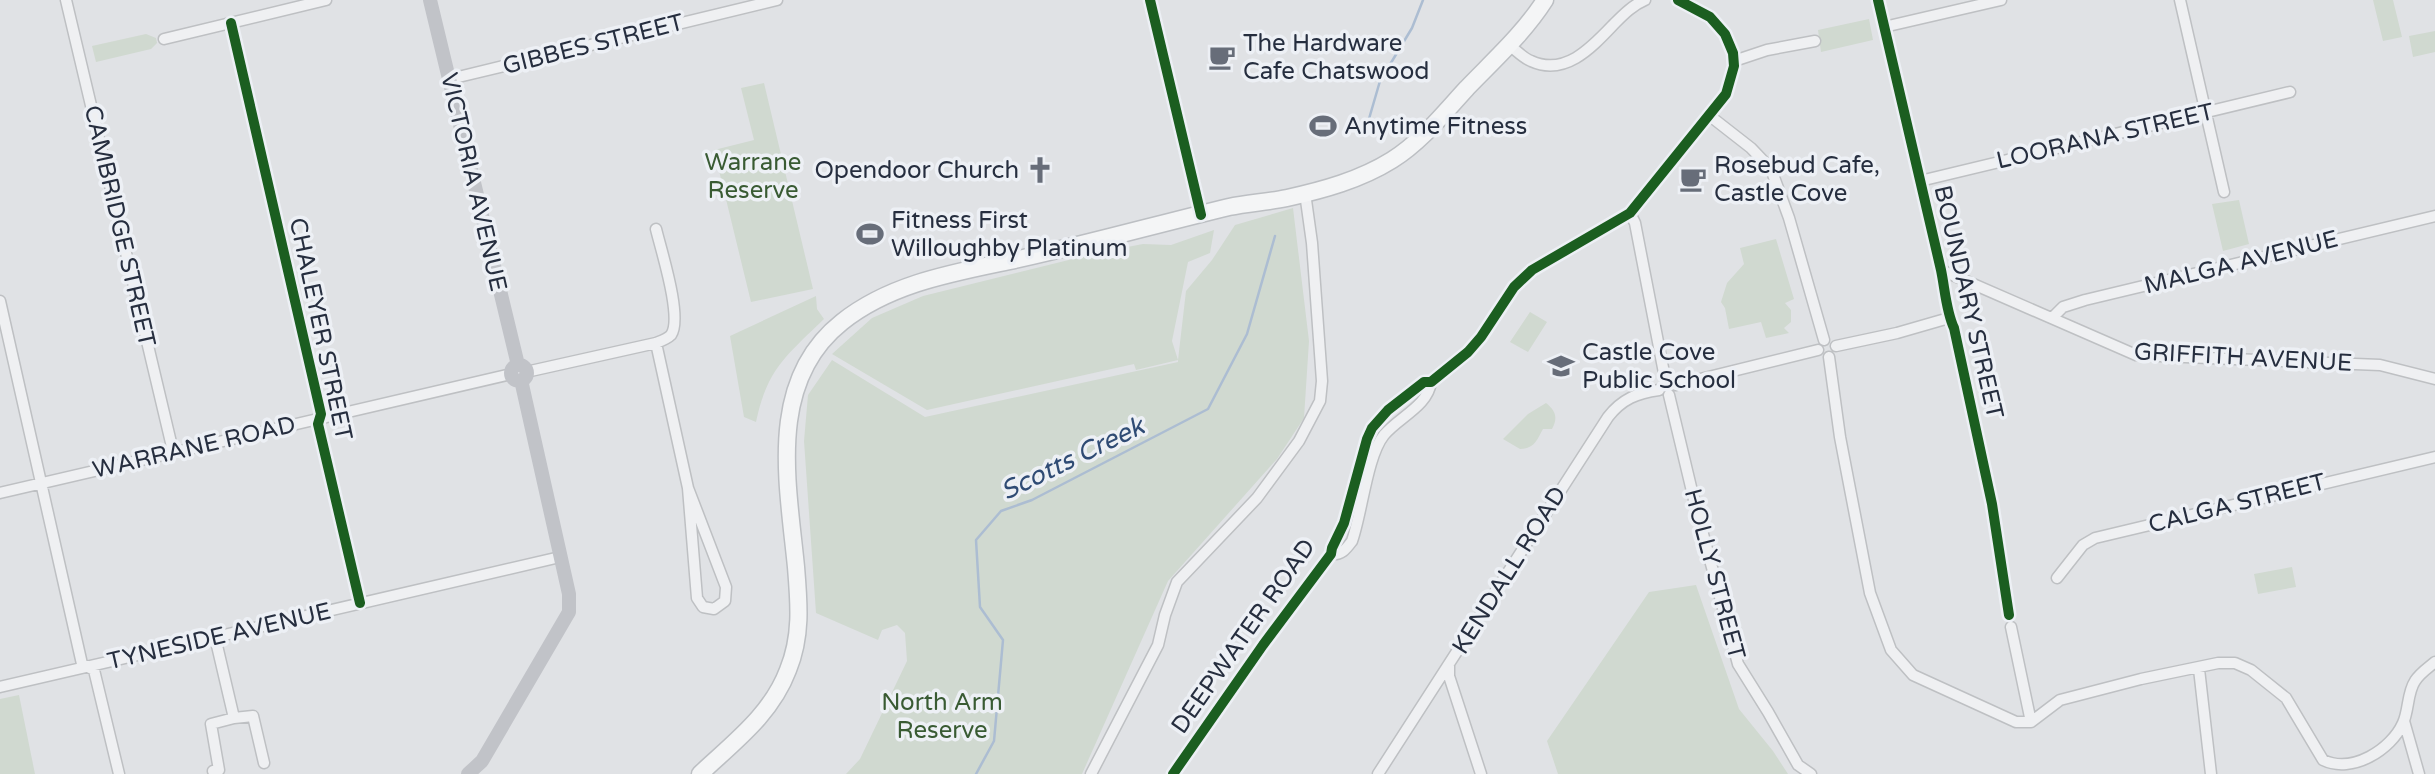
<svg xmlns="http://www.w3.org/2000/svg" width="2435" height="774" viewBox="0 0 2435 774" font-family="'Varela Round',sans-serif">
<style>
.green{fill:#d0d9d0}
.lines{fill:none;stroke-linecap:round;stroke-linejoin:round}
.stream{stroke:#acbdd2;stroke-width:2.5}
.street-casing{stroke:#bec0c3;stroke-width:13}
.primary-casing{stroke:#bcbfc3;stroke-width:19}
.street{stroke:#eff0f2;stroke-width:10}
.secondary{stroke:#c1c3c8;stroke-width:14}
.primary{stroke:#f4f5f6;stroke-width:16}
.cycleway-casing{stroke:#edf0f5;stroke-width:15}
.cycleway{stroke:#1b5e20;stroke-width:10}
.labels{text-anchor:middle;stroke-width:7;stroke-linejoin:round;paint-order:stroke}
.poi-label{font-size:24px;fill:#262e3f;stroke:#edf0f5;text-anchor:start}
.street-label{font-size:24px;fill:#262e3f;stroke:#edf0f5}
.park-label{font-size:24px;fill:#395b33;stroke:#edf0f5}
.water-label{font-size:26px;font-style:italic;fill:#2f4b74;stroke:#edf0f5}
</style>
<rect width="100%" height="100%" fill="#e0e2e5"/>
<path class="green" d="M2373,0H2393L2402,37L2383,41Z
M1869,19L1873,40L1821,52L1818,30Z
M2435,31V52L2413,57L2409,36Z
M146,34L156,38L157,43L151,49L96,62L92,46Z
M764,83L813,289L751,302L714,150L754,140L741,88Z
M2239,200L2249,244L2223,251L2212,204Z
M1293,208L1309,341L1304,418L1277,459L1168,581L1082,774H846L860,759L907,661L905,633L897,625L882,630L878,640L816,613L804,441L808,395L832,360L925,417L1178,362V360L1136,370L1134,364L927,410L832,354L872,318L923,296L1101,252L1143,244L1171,245L1214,230L1210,253L1188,262L1172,341L1178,360L1186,291L1212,260L1235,225Z
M1776,239L1794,299L1785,303L1791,310V322L1784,328L1789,333L1766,338L1761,322L1729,329L1725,308L1721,302L1727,283L1744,264L1740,248Z
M816,296L817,309L824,319C787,355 767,369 756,422L744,417L730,336Z
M1530,312L1547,322L1528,352L1510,342Z
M1546,403C1556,411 1558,418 1552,429H1543C1537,440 1534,449 1520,449L1503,439L1528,414Z
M2292,567L2296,587L2258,594L2254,574Z
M1696,585L1739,709L1773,751L1788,774H1558L1547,741L1649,592Z
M19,695L35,774H0V699Z"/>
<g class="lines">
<path class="stream" d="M1364,136L1380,81L1412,28L1423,0
M976,774L994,741L1003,640L980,607L976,540L1001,511L1032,500L1208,409L1247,334L1275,236"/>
<defs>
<path id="street" d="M66,0L173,451
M1878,0L1941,270C1945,289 1946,311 1954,328L1992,504L2009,615
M2180,0L2224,192
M231,23L321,414L318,424L360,603
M1884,27L2001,0
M164,39L326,0
M1509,45C1516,50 1523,58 1531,61C1566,77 1593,46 1615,23C1624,14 1633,5 1645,0
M1734,61L1767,50L1815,41
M450,79L777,0
M1710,116L1751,148L1771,169L1789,218L1824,340
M1920,181L2290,92
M1630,213L1635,223L1665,378
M1941,270L2136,355L2380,365L2435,379
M0,301L82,664L94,670L119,774
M2053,317L2063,307L2085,300L2435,216
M656,343L688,488L697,598L703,607L714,609L725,601L726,587L688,488
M1836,346L1897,333L1949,318
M1829,357L1840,437L1870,593L1891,650L1913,675L2016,722H2031
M526,372L656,343C661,341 667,339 671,335C683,318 661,250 656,229
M1676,385L1818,350
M1669,395L1696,508L1738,664L1768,712L1798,765L1811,774
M0,493L511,374
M1331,554C1342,555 1346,549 1352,541C1362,513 1367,456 1384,435C1399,417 1428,406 1431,382
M2057,578L2083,545L2095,538L2435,457
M2011,627L2031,722
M1449,666V676L1481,774
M2199,669L2211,774
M0,687L560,557
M234,718L253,716L264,763
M2404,721L2419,774
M2031,722L2060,700L2141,679L2218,663H2235L2251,670L2286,698L2323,760C2352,774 2391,750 2403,723C2409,710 2407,693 2415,681C2420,673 2428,668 2435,662
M213,771L219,770L211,724L234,718L215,637
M1091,774L1158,645L1165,615L1177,582L1257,498L1299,441L1320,401L1322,381L1312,243L1305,193
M1173,774L1263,645L1331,554L1332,548L1344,523L1367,439L1372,428L1388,410L1424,382H1431L1468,352L1481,337L1514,287L1532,270L1630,213L1726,94L1734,66L1733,53L1725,34L1710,17L1678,0
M1378,774L1608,417C1622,399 1637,393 1659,390"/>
<path id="primary" d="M700,774C734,742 771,715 788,670C802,636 799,603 796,567C788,484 766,382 842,322C892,282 958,272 1019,259C1090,243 1159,224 1229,207C1248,203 1268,202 1287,198C1323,190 1360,180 1392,160C1421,142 1444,113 1467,88C1494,60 1524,33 1545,0"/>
</defs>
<use href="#street" class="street-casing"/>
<use href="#primary" class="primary-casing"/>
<use href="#street" class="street"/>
<path class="secondary" d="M430,0L518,365
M1150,0L1201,215
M511 373a8 8 0 1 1 16 0a8 8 0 1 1-16 0Z
M468,774L482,761L569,612V594L521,380"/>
<use href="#primary" class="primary"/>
<defs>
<path id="cycleway" d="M1150,0L1201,215
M1878,0L1941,270C1945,289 1946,311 1954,328L1992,504L2009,615
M231,23L321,414L318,424L360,603
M1173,774L1263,645L1331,554L1332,548L1344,523L1367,439L1372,428L1388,410L1424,382H1431L1468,352L1481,337L1514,287L1532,270L1630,213L1726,94L1734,66L1733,53L1725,34L1710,17L1678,0"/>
</defs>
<use href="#cycleway" class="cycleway-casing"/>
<use href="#cycleway" class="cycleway"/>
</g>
<defs>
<symbol id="cafe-bare" viewBox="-9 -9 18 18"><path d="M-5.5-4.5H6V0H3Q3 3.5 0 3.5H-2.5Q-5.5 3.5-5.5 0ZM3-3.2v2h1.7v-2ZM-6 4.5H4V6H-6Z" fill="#676d79" stroke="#edf0f5" stroke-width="2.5" paint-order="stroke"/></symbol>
<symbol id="stadium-bare" viewBox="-9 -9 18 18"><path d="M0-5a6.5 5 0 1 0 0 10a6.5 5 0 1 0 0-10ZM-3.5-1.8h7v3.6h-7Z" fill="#676d79" stroke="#edf0f5" stroke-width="2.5" paint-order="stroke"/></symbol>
<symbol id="church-bare" viewBox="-9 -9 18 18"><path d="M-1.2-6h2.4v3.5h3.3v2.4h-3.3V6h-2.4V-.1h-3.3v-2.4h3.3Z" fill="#676d79" stroke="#edf0f5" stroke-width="2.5" paint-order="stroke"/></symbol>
<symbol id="school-bare" viewBox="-9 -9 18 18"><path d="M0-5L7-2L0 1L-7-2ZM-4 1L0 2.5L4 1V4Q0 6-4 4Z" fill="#676d79" stroke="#edf0f5" stroke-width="2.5" paint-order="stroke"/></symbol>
</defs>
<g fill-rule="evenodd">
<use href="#cafe-bare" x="1203" y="38" width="38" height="38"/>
<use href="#stadium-bare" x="1304" y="107" width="38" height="38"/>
<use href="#church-bare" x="1021" y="151" width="38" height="38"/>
<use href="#cafe-bare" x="1674" y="160" width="38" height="38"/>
<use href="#stadium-bare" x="851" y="215" width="38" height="38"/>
<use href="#school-bare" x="1542" y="347" width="38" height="38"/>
</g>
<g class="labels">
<g class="poi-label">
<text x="1243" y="51">The Hardware<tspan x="1243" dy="28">Cafe Chatswood</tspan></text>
<text x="1344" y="134">Anytime Fitness</text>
<text x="1714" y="173">Rosebud Cafe,<tspan x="1714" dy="28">Castle Cove</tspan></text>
<text x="1019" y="178" text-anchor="end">Opendoor Church</text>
<text x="891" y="228">Fitness First<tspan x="891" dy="28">Willoughby Platinum</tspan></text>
<text x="1582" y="360">Castle Cove<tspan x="1582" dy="28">Public School</tspan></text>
</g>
<g class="street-label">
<text transform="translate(593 44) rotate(-14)" y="8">GIBBES STREET</text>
<text transform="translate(2105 136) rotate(-13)" y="8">LOORANA STREET</text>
<text transform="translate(474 182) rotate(77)" y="8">VICTORIA AVENUE</text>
<text transform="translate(120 226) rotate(77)" y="8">CAMBRIDGE STREET</text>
<text transform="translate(2241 262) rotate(-14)" y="8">MALGA AVENUE</text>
<text transform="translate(1969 302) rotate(77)" y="8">BOUNDARY STREET</text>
<text transform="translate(321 329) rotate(78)" y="8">CHALEYER STREET</text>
<text transform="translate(2243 357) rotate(3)" y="8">GRIFFITH AVENUE</text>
<text transform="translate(194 447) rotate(-13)" y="8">WARRANE ROAD</text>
<text transform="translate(2237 503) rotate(-14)" y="8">CALGA STREET</text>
<text transform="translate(1509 570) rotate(-58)" y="8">KENDALL ROAD</text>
<text transform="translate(1715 574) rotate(75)" y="8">HOLLY STREET</text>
<text transform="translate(219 636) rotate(-13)" y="8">TYNESIDE AVENUE</text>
<text transform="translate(1243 636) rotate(-55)" y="8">DEEPWATER ROAD</text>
</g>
<g class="park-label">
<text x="753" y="170">Warrane<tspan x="753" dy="28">Reserve</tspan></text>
<text x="942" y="710">North Arm<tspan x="942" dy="28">Reserve</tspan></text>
</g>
<g class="water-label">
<text transform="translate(1072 458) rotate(-26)" y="9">Scotts Creek</text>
</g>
</g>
</svg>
